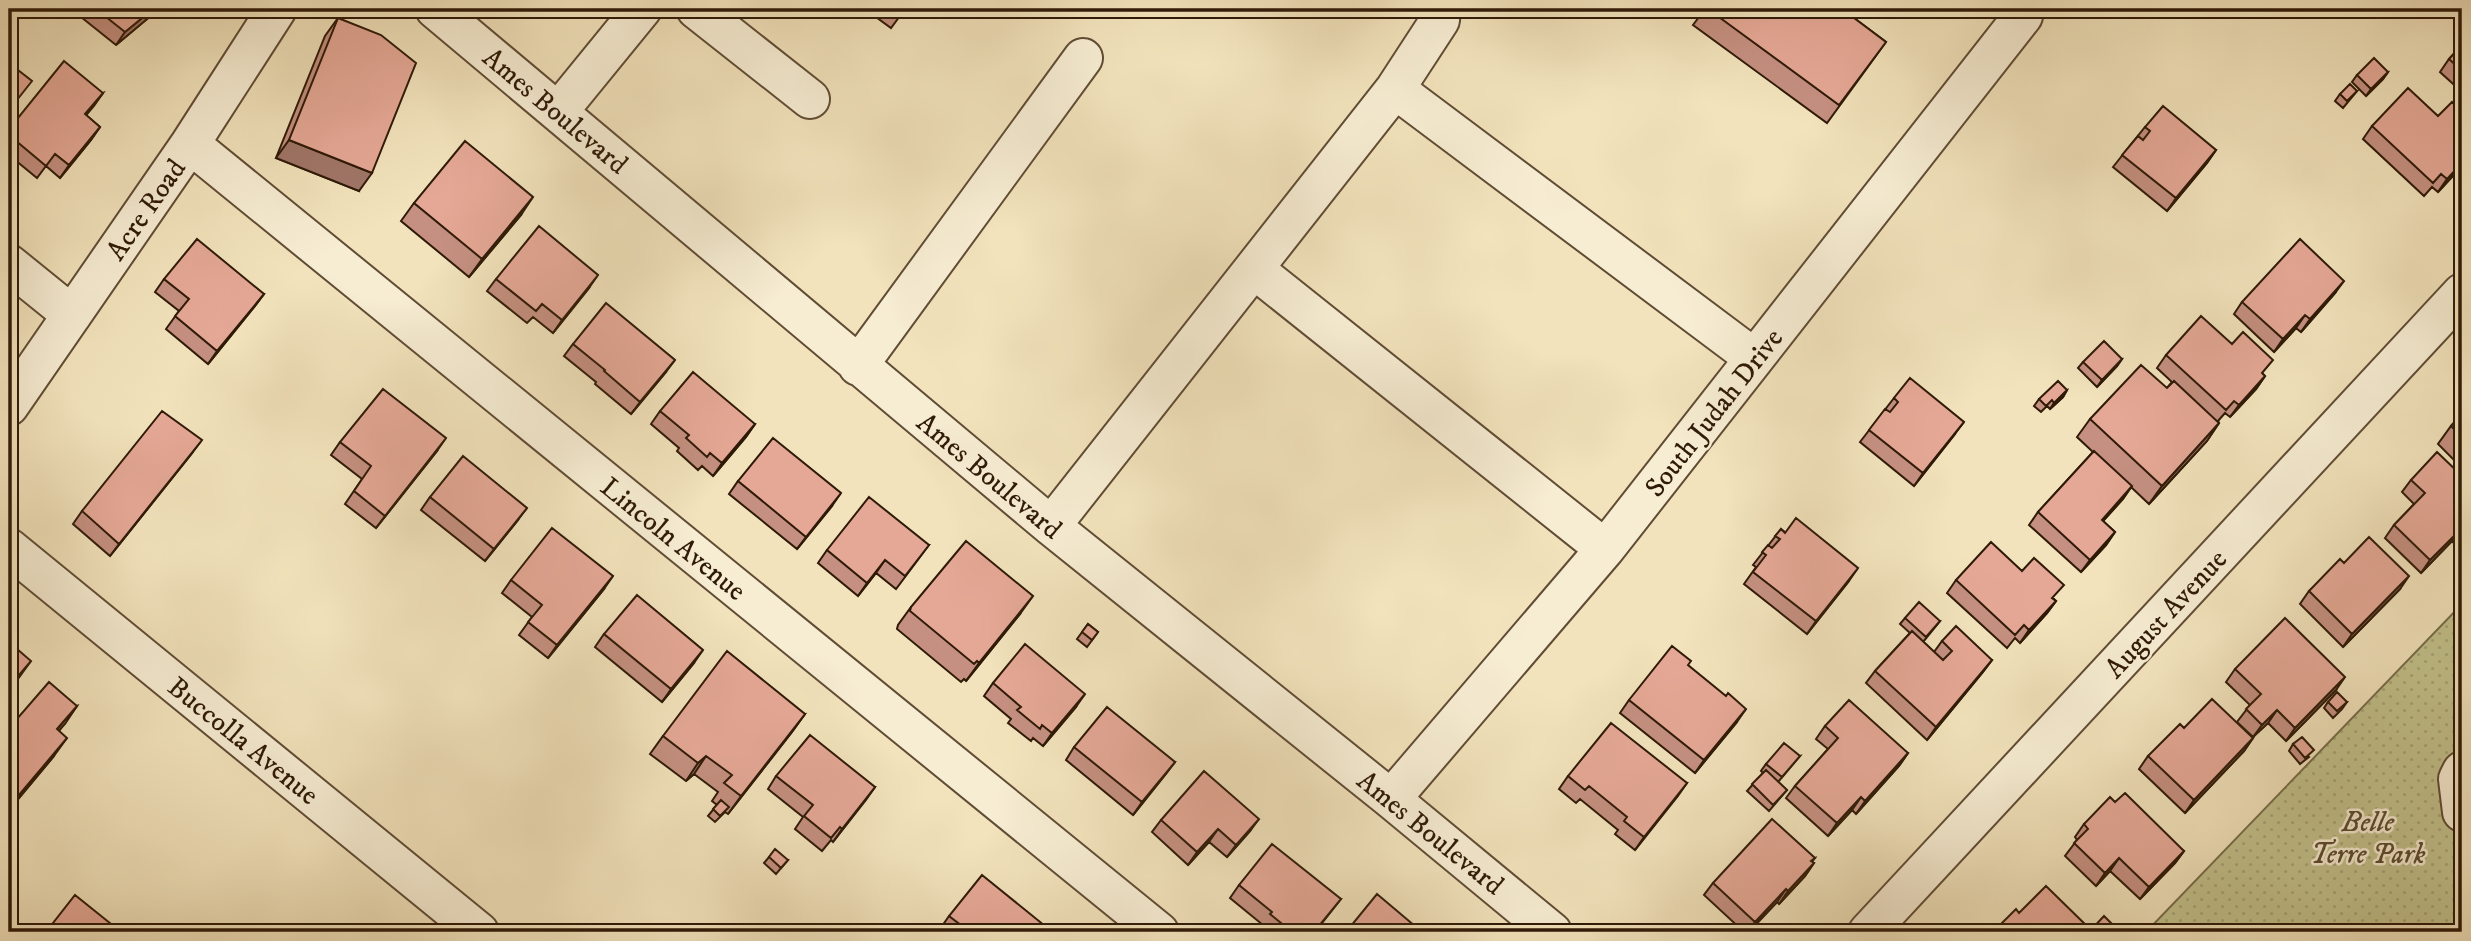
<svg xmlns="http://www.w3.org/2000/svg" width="2471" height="941" viewBox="0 0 2471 941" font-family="'IM FELL DW Pica',serif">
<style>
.park{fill:url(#park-dots);stroke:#786e4a;stroke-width:2}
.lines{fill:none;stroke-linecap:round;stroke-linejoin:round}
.minor-casing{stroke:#604c35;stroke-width:42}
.minor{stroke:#f7edd3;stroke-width:38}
.wall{fill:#c59081;stroke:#2f1a08;stroke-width:2}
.shaded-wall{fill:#a07669;stroke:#2f1a08;stroke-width:2}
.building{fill:#e5a896;stroke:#2f1a08;stroke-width:2}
.labels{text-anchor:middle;stroke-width:5;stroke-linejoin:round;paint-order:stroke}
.street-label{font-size:28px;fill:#2f1a08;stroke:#f7edd3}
.park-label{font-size:28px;font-style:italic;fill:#5b4c30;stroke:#f7edd3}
</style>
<defs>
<pattern id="park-dots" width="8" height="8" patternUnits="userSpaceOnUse" patternTransform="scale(1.75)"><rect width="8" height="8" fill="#c2c18c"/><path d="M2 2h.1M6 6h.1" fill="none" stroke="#a7a577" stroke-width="1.8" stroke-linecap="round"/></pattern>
</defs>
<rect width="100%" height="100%" fill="#f2e3bc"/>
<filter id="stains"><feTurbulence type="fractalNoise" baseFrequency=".00286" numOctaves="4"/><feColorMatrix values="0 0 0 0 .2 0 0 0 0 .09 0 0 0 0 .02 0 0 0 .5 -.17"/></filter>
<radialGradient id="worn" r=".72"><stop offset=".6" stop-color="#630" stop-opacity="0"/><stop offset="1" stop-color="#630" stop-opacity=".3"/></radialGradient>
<path class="park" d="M2462,604V932H2146Z"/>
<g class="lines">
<defs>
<path id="minor" d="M435,9L1051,526L1391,799L1552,932
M696,9L810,99
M1395,89L1754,358
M558,112L642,9
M190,144L1159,932
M9,264L72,315
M1254,269L1605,549
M858,366L1083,58
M9,406L190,144L277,9
M1051,526L1395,89L1440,20L1441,9
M9,548L479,932
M2462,771L2458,779L2462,812
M1391,799L1605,549L2023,16L2014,9
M1868,932L2462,293"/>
</defs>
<use href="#minor" class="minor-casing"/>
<use href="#minor" class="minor"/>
</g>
<path class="wall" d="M71,9H159L116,45Z
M865,9H905L891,28Z
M1705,9H1842L1886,42L1827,123L1693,25Z
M338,18L359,191L276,158L325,36Z
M2462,45V92L2440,72L2449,59Z
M2388,72L2383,79L2366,96L2352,82L2357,75Z
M2357,91L2343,108L2335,101L2340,94Z
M103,93L86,115L100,127L91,140L60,178L46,166L37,178L9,155V129Z
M2372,126L2462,166L2438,192L2432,187L2424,196L2363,139Z
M2145,127L2216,150L2207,163L2167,211L2113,167Z
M414,203L521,215L469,277L401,221Z
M164,279L264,294L255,306L208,364L166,329L179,311L155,292Z
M496,279L589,288L553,333L533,317L527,323L487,291Z
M2335,293L2301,332L2296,328L2274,352L2234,314L2242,302Z
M573,344L666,372L631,414L595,384L596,382L564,356Z
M2166,355L2263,374L2265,376L2256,389L2230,417L2225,413L2218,421L2219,423L2207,441L2149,504L2131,487L2123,499L2103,521L2115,532L2106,545L2081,572L2029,525L2038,512L2093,452L2077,437L2090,419L2167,388L2172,382L2157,368Z
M2122,359L2117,366L2097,387L2078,368L2083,362Z
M2067,390L2063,397L2050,409L2047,406L2041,412L2034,406L2039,399Z
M1894,398L1955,434L1914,486L1860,442Z
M660,411L755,424L746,437L713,476L702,466L698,470L677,451L679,448L651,424Z
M2462,414V468L2438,444L2451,426Z
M340,442L437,451L376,528L345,504L362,479L331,455Z
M193,452L110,556L73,524L82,511Z
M2462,476V552L2452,541L2421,573L2385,538L2394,525L2414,504L2402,492L2411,480Z
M738,481L832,506L797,549L729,494Z
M430,497L518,520L485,561L421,510Z
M1781,529L1849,581L1807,634L1744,584L1756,567L1753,565Z
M929,545L896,589L876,573L858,596L818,563L827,550Z
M2344,563L2400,589L2343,647L2300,604L2309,591Z
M511,580L604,589L548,658L519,635L532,617L502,593Z
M1956,580L2054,599L2056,601L2047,613L2020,643L2015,638L2007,648L1947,593Z
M911,607L1020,614L966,681L964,679L961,682L897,629L898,625Z
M1905,618L1940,621L1923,642L1934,652L1942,641L1992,660L1983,672L1927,740L1866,683L1875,671L1910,633L1900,624Z
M1088,624L1098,632L1087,647L1077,639Z
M604,634L694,663L662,702L595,647Z
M1688,665L1737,722L1695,773L1620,713L1629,700Z
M2235,669L2336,690L2286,741L2268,723L2253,737L2237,722L2250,705L2226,682Z
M993,683L1076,707L1043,746L1033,738L1031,741L1008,723L1011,719L984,696Z
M2328,702H2347L2342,709L2333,718L2324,708Z
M77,706L59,731L54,756L9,810V728Z
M805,714L792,732L728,814L725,812L715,822L708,816L717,805L712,801L718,792L694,774L686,781L650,754L663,736Z
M1825,726L1908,753L1899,766L1856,814L1852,810L1828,836L1786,798L1795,786L1828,749L1816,739Z
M2253,738L2244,751L2185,813L2139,769L2148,756Z
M2293,744L2309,757L2300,764L2289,751Z
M1074,747L1175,762L1133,815L1066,760Z
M1800,756L1778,782L1787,790L1769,811L1747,791L1763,773L1761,771L1766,764Z
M776,776L875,787L833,842L831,840L822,851L795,829L803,817L768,789Z
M1568,776L1687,783L1635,850L1615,834L1618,830L1580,799L1576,803L1559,789Z
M2115,802L2184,851L2175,863L2140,899L2110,871L2096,886L2065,856L2077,840L2075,837L2084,824Z
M1161,820L1250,831L1227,857L1209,842L1188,865L1152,832Z
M769,857L788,860L776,874L764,863Z
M1815,858L1812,862L1814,863L1805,876L1779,904L1777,902L1749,932H1744L1704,895L1713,883Z
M1239,885L1341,899L1315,932H1267L1261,927L1263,925L1230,898Z
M949,916L1049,932H945L940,929Z"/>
<path class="shaded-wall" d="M153,9H159L116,45L125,32Z
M2388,72L2383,79L2366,96L2371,89Z
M103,93L94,106L76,127L85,114Z
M100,127L91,140L60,178L69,165Z
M289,140L372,173L359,191L276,158Z
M2216,150L2207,163L2167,211L2176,198Z
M2462,163V166L2438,192L2447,179Z
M533,197L521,215L469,277L482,259Z
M598,275L589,288L553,333L562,320Z
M2344,281L2335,293L2301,332L2310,319Z
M264,294L255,306L208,364L217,351Z
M2305,315L2296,328L2274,352L2283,339Z
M2122,359L2117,366L2097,387L2102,380Z
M675,360L666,372L631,414L640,402Z
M2265,376L2256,389L2230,417L2239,405Z
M2067,390L2063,397L2050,409L2054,403Z
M1964,422L1955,434L1914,486L1923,473Z
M2219,423L2207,441L2149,504L2162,486Z
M755,424L746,437L713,476L722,463Z
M446,438L437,451L376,528L385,516Z
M202,440L193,452L110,556L119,544Z
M2132,486L2123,499L2093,532L2102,520Z
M841,493L832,506L797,549L806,537Z
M527,508L518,520L485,561L494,549Z
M2461,529L2452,541L2421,573L2430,560Z
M2115,532L2106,545L2081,572L2090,560Z
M885,560L876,573L858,596L867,583Z
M1858,568L1849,581L1807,634L1816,621Z
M613,576L604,589L548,658L557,645Z
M2409,576L2400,589L2343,647L2352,634Z
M1033,596L1020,614L966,681L979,663Z
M2056,601L2047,613L2020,643L2029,630Z
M703,650L694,663L662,702L671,689Z
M1992,660L1983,672L1927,740L1936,727Z
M31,661L18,679L9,690V687Z
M2345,677L2336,690L2286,741L2295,728Z
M1085,694L1076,707L1043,746L1052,733Z
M77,706L65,724L44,747L57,729Z
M1746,709L1737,722L1695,773L1704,760Z
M2277,710L2268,723L2253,737L2262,725Z
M805,714L792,732L728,814L741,796Z
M67,738L54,756L9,810L19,795Z
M2253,738L2244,751L2185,813L2194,800Z
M1908,753L1899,766L1856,814L1865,801Z
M706,756L694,774L686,781L698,763Z
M1175,762L1166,774L1133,815L1142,802Z
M1687,783L1678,796L1635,850L1644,837Z
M875,787L866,800L833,842L842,829Z
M1861,797L1852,810L1828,836L1837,823Z
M1259,819L1250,831L1227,857L1236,845Z
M1218,829L1209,842L1188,865L1197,852Z
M2184,851L2175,863L2140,899L2149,887Z
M2119,858L2110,871L2096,886L2105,873Z
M1814,863L1805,876L1779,904L1788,891Z
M1786,889L1777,902L1748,932L1755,922Z"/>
<path class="building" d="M96,9H153L125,32Z
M1708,9H1842L1886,42L1839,105Z
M338,18L381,35L416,63L372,173L289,140Z
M2462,45V71L2449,59Z
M2374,58L2388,72L2371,89L2357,75Z
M64,61L103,93L85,114L100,127L69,165L55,154L46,166L9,135V129Z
M9,63L32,81L9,110Z
M2350,84L2357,91L2347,101L2340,94Z
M2408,88L2438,116L2452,102L2462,112V163L2447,179L2441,174L2433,183L2372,126Z
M2163,106L2216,150L2176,198L2122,155L2138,136L2143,140L2150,131L2145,127Z
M465,141L533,197L482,259L414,203Z
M539,226L598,275L562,320L542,304L536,311L496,279Z
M197,239L264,294L217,351L175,316L189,299L164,279Z
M2300,239L2344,281L2310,319L2305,315L2283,339L2242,302Z
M606,303L675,360L640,402L604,371L605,370L573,344Z
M2201,316L2232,344L2243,332L2273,360L2262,373L2265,376L2239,405L2234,401L2226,410L2166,355Z
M2104,341L2122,359L2102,380L2083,362Z
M2141,365L2167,388L2174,381L2219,423L2162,486L2090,419Z
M693,372L755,424L722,463L710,453L707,457L686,438L689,435L660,411Z
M1910,378L1964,422L1923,473L1869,430L1885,409L1890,412L1898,402L1894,398Z
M2058,381L2067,390L2054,403L2052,400L2046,406L2039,399Z
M383,389L446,438L385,516L354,491L371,466L340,442Z
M162,411L202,440L119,544L82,511Z
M2462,414V437L2451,426Z
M773,438L841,493L806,537L738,481Z
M2094,451L2132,486L2102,520L2115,532L2090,560L2038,512Z
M2437,452L2462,476V530L2461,529L2430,560L2394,525L2425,493L2411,480Z
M463,456L527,508L494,549L430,497Z
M869,497L929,545L905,576L885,560L867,583L827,550Z
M1796,518L1858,568L1816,621L1753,572L1766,555L1762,552L1768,545L1772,548L1780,539L1775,536L1781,529L1785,533Z
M552,528L613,576L557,645L528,622L542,605L511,580Z
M2369,537L2409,576L2352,634L2309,591L2340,559L2344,563Z
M966,541L1033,596L979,663L977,661L974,664L910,611L911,607Z
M1991,542L2022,571L2034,558L2064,585L2052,598L2056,601L2029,630L2024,625L2015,635L1956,580Z
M637,595L703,650L671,689L604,634Z
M1919,602L1940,621L1926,637L1905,618Z
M2285,618L2345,677L2295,728L2277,710L2262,725L2246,709L2261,694L2235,669Z
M1088,624L1098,632L1092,640L1082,632Z
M1956,626L1992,660L1936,727L1875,671L1912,631L1943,660L1952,651L1942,641Z
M9,642L31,661L9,687Z
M1025,644L1085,694L1052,733L1042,725L1040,729L1017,710L1021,707L993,683Z
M1672,646L1691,661L1688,665L1726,696L1728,693L1746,709L1704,760L1629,700Z
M727,651L805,714L741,796L724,783L732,775L706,756L698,763L663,736Z
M49,682L77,706L57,729L67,738L19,795L9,787V728Z
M2337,692L2347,702L2337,711L2328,702Z
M2212,699L2253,738L2194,800L2148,756L2180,724L2184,728Z
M1849,700L1908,753L1865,801L1861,797L1837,823L1795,786L1838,738L1825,726Z
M1107,707L1175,762L1142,802L1074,747Z
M1611,723L1687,783L1644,837L1624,821L1627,817L1589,786L1585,790L1568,776Z
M810,735L875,787L842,829L840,827L831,838L804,816L813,805L776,776Z
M2302,737L2314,750L2305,758L2293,744Z
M1784,743L1800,756L1782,777L1766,764Z
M1766,770L1787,790L1773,805L1752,784Z
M1204,771L1259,819L1236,845L1218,829L1197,852L1161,820Z
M2125,793L2184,851L2149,887L2119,858L2105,873L2074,843L2088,829L2084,824L2110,797L2115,802Z
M721,800L729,807L720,816L713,809Z
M1772,819L1815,858L1811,861L1814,863L1788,891L1786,889L1755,922L1713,883Z
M1272,844L1341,899L1314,932H1292L1270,914L1272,912L1239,885Z
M775,849L788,860L781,868L769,857Z
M982,875L1050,930L1049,932H970L949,916Z
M2046,886L2091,930L2104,916L2120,932H1993L2016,909L2019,913Z
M1377,894L1422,932H1346Z
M75,895L121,932H46Z"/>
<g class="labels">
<g class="street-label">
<text transform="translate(556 110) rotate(40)" y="10">Ames Boulevard</text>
<text transform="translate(145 209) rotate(-55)" y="10">Acre Road</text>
<text transform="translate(1713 412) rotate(-52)" y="10">South Judah Drive</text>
<text transform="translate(990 475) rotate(40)" y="10">Ames Boulevard</text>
<text transform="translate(674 538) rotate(39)" y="10">Lincoln Avenue</text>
<text transform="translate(2165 613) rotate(-47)" y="10">August Avenue</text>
<text transform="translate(244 740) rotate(39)" y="10">Buccolla Avenue</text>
<text transform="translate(1431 832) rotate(39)" y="10">Ames Boulevard</text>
</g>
<g class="park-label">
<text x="2368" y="831">Belle<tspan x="2368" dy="32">Terre Park</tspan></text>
</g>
</g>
<rect width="2471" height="941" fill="none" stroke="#f2e3bc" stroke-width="35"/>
<rect x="10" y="10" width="2450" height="920" fill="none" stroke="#2f1a08" stroke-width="3.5"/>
<rect x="18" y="18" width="2436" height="906" fill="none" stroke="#2f1a08" stroke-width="2"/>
<rect width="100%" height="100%" filter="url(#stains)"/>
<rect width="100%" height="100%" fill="url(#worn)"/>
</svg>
